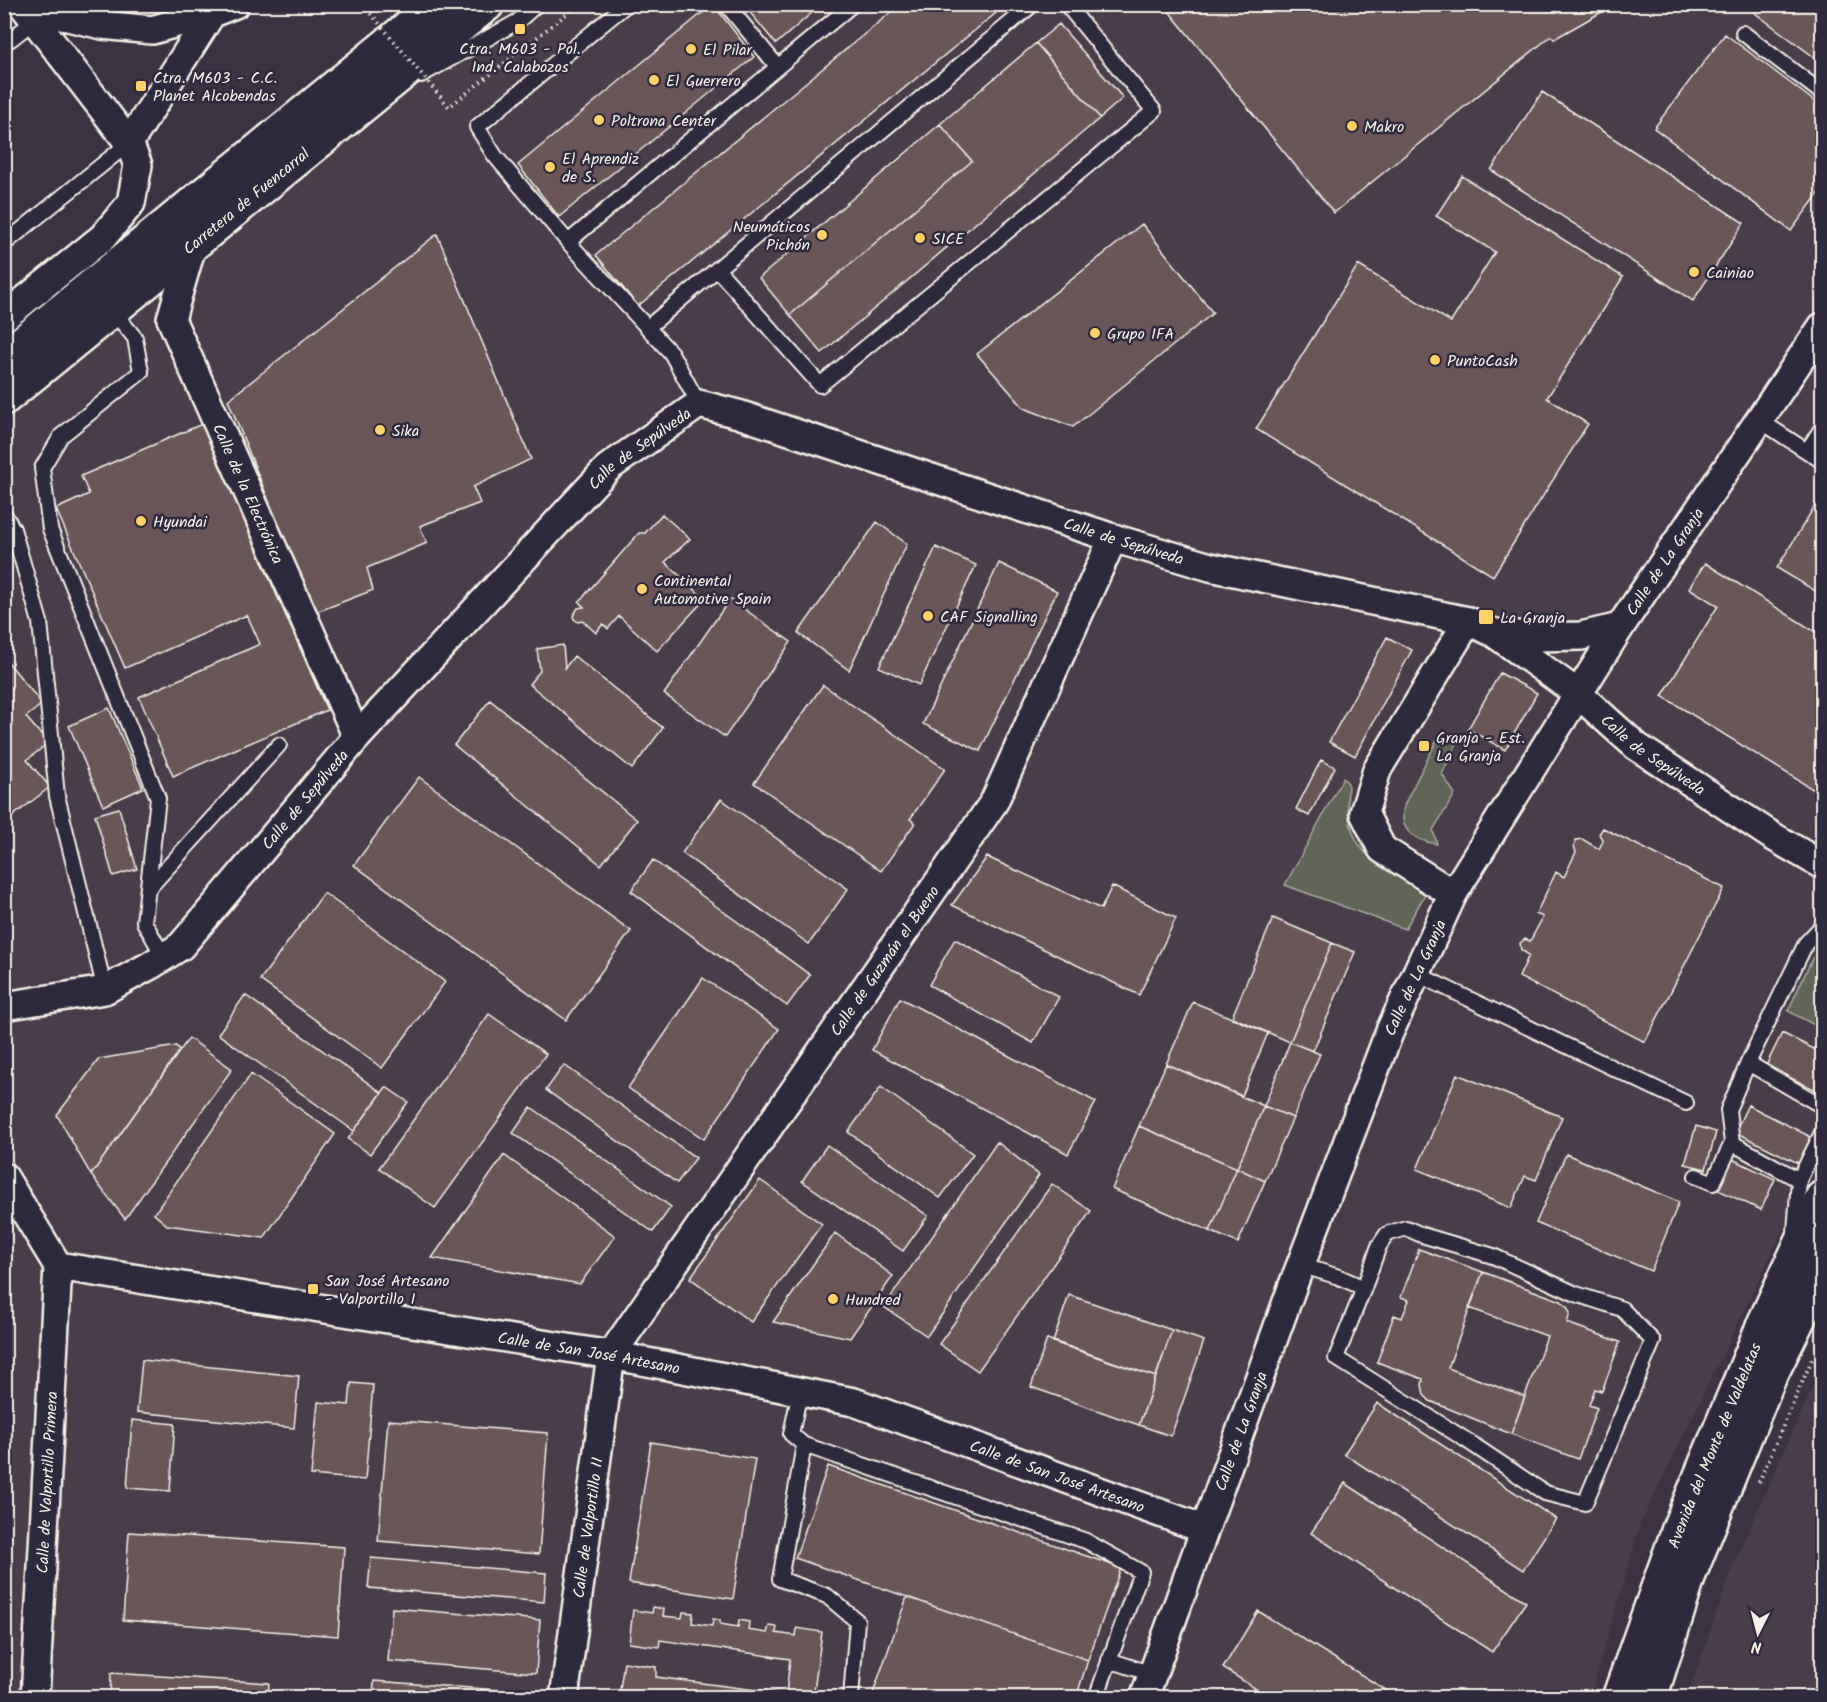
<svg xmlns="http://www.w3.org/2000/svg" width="1827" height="1702" viewBox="0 0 1827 1702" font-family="Kalam,sans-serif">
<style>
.built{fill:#493e49}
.green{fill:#616558;stroke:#aaaba0;stroke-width:1.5}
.building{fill:#6a5758;stroke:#f4f1e8;stroke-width:1.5}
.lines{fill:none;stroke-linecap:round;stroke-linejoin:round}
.lane-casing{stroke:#f4f1e8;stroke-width:18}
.street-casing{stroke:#f4f1e8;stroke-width:32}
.secondary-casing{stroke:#f4f1e8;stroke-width:38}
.highway-casing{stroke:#f4f1e8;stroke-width:38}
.path{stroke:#f4f1e8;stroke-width:4;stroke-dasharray:1.5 4.5;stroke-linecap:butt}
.lane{stroke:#2f2a3d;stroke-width:14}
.street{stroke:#2f2a3d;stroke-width:27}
.secondary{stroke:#2f2a3d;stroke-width:33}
.highway{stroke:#2f2a3d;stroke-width:33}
.path-bridge{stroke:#f4f1e8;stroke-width:4;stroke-dasharray:1.5 4.5;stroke-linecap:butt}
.poi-dot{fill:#ffd166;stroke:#2f2a3d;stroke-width:2}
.labels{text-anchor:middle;stroke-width:5;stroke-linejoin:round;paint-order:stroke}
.poi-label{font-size:16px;fill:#f4f1e8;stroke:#2f2a3d;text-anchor:start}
.street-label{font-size:16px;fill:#f4f1e8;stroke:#2f2a3d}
</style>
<rect width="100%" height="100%" fill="#3b3342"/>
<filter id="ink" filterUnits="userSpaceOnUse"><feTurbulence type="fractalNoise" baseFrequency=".0167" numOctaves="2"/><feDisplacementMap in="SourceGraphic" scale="12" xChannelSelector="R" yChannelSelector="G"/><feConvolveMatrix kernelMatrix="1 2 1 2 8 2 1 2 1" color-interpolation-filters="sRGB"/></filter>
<g filter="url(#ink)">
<path class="built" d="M481,5H1822V1150L1641,1523L1590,1697L5,1698V394Z
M1822,1366V1697H1687L1735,1561Z"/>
<path class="green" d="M1441,732L1458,741L1442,774L1455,794L1433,830L1437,844C1412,840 1397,829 1405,803Z
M1343,778L1348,783C1343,853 1373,862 1426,893L1405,929L1285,885Z
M1822,945V1029L1788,1011L1812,959Z"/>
<path class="building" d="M713,4L754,57L559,217L518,165Z
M743,4H822L776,44Z
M901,4H1007L638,306L596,255Z
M1163,4H1614V5L1554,39L1551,36L1334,213Z
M1743,4H1822V63Z
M1059,24L1123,98L1100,118L1036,43Z
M1725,34L1822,107V189L1791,231L1654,128Z
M1036,43L1100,118L822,353L790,315L972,161L940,124Z
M1542,92L1744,223L1693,301L1491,170Z
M940,124L972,161L790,315L759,278Z
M1462,176L1623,277L1547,398L1588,424L1493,576L1256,429L1358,265L1451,322L1495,252L1436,216Z
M1142,224L1213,313L1073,427L1024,408L977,354Z
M437,234L531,459L473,487L480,503L420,526L427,543L367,568L373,590L314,613L228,400Z
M202,424L327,710L173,776L139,697L260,644L247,615L125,668L56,509L89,494L81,476Z
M1822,494V595L1777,568Z
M662,514L690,539L665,562L705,599L657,651L619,616L608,629L603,624L596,633L583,621L578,622L574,619L573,616L578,608L584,607L579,602L639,533H645Z
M877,522L907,544L849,670L798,633Z
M936,547L976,565L919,685L879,667Z
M999,563L1057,591L980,751L923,724Z
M1705,563L1822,636V795L1662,696L1718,606L1689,588Z
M730,599L791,642L725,737L664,694Z
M1387,637L1412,650L1355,756L1329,742Z
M563,645L565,668L574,656L663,728L632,769L529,684L540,671L537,649Z
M4,657L42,704L26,717L48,743L27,760L50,787L4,823Z
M1500,673L1537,693L1505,750L1468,729Z
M823,685L945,769L910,819L915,823L881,871L754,783Z
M490,700L637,820L601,865L454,745Z
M109,708L143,788L103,806L69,726Z
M1321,760L1335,767L1309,816L1296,809Z
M419,777L631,931L566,1020L354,865Z
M721,799L848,889L809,944L682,853Z
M119,808L137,869L113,876L95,815Z
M1603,828L1724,888L1645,1042L1519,977L1529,955L1521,950L1520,943L1525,939L1530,941L1543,917L1536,914L1556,872L1564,877L1576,852L1574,846L1576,840L1582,839L1599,849L1603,841L1599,834Z
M987,857L1101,909L1112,886L1176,918L1139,995L952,905Z
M653,860L810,975L787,1006L631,891Z
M324,893L445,982L382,1068L260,980Z
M1273,918L1332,943L1290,1042L1232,1017Z
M955,939L1059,997L1033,1043L929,985Z
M1332,943L1355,952L1313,1051L1290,1042Z
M703,978L779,1029L704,1139L628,1088Z
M245,995L382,1093L354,1131L218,1034Z
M900,998L1096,1102L1068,1154L872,1050Z
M1193,1002L1268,1033L1242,1096L1166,1064Z
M489,1014L546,1054L435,1208L379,1168Z
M1782,1033L1822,1053V1093L1766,1066Z
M189,1038L232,1069L125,1219L91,1175Z
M1290,1042L1320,1054L1293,1118L1264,1106Z
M176,1046L180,1050L91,1175L57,1115L99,1059Z
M1166,1064L1264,1106L1237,1168L1139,1126Z
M564,1065L696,1158L677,1183L546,1090Z
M251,1074L335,1134L264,1238L167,1225L154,1214Z
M1457,1074L1562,1117L1536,1180L1525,1176L1511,1208L1417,1169Z
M386,1087L408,1102L370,1154L348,1139Z
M881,1087L973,1154L940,1198L848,1132Z
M1748,1105L1813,1138L1800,1164L1735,1132Z
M1264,1106L1293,1118L1265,1181L1237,1168Z
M531,1107L671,1207L653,1232L513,1133Z
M1139,1126L1237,1168L1210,1231L1112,1189Z
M1696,1126L1716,1132L1706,1169L1685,1164Z
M997,1142L1039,1175L927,1336L884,1307Z
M827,1145L928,1216L903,1251L802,1181Z
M1566,1154L1679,1202L1651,1271L1536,1223Z
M504,1155L615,1236L580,1284L432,1258Z
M1730,1158L1775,1179L1761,1210L1716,1189Z
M1237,1168L1265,1181L1238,1243L1210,1231Z
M760,1180L822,1224L751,1322L690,1278Z
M1052,1184L1091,1211L978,1371L939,1344Z
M835,1233L893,1276L850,1338L773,1322Z
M1419,1249L1483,1272L1448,1368L1525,1397L1511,1434L1430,1401L1424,1395L1422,1385L1423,1379L1377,1362L1394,1315L1402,1318L1409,1300L1401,1297Z
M1483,1272L1561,1301L1567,1307L1570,1313L1567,1323L1620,1342L1602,1391L1595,1389L1589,1405L1597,1408L1578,1459L1511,1434L1547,1336L1469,1308Z
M1069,1295L1172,1330L1156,1377L1053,1342Z
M1172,1330L1204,1341L1171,1436L1139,1425Z
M1047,1339L1156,1377L1139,1425L1031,1387Z
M142,1360L299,1376L294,1428L137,1412Z
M351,1383L373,1385L365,1480L311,1475L318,1402L349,1405Z
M1377,1403L1556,1519L1523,1570L1344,1454Z
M132,1420L175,1424L170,1491L127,1488Z
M388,1420L548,1433L539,1554L378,1541Z
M651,1442L755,1459L733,1599L629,1583Z
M828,1466L1121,1568L1088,1660L795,1558Z
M1345,1483L1526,1602L1492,1652L1311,1533Z
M129,1532L344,1547L338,1636L123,1620Z
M371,1558L546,1573L544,1602L368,1588Z
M907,1597L1088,1660L1076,1698H887L873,1693Z
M653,1607L664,1609L663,1616L682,1618L683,1612L693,1613L692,1623L712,1626L713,1619L720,1620V1624L738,1627L739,1620L749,1622L748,1630L767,1633L769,1626L777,1627L776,1633L796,1636L797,1628L822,1632L813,1698H636L619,1696L624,1662L656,1667V1677L786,1694L790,1659L660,1640L659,1647L629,1643L633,1610L652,1613Z
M392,1608L540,1620L536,1673L388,1661Z
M1258,1611L1399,1698H1270L1223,1668Z
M111,1673L269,1683L268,1698H110Z
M374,1681L512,1691L511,1698H373Z"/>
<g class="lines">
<defs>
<path id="lane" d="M627,4L477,127L495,156L568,242L671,353L699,404
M726,4L777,66
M1743,33L1822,93
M11,39L34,21
M421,75L517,22L537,4
M568,242L853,4
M4,244L129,143
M717,269L820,385L1154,111L1066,4
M112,310L135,338L141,372L61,436L42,468L50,529L158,798L144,922L164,957
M648,327L1033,4
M1759,420L1822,461
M1807,451L1822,428
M4,514L13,529L40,622L57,796L105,990
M148,889L279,745
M1417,974L1686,1103
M1748,1063L1822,1106
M1696,1176L1713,1183L1732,1143
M1799,1180L1732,1143L1728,1110L1748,1063L1806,943L1822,926
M1406,1228L1422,1235L1493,1256L1576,1294L1622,1309L1653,1341L1585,1503L1545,1493L1466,1440L1336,1358L1364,1288L1379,1246L1387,1234Z
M1795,1231L1799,1180L1822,1133
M1300,1265L1339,1277L1364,1288
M800,1392L791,1434L804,1445
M1109,1660L1152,1674
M851,1698L857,1621L827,1596L780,1579L804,1445L1086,1541L1141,1572L1096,1698"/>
<g id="street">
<path d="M42,4L51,13L102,25L152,30L212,13L235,4"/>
<path d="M129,143L212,13"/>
<path id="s1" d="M192,246L171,319L357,737"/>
<path d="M4,317L103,237L131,203L138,165L129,143L22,4"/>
<path d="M1496,633L1537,637L1581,636L1620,627"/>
<path d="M1453,894L1382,849L1364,813L1377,770L1468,621"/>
<path id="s2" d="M4,1006L105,990L151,965L181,946L357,737L609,467L699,404L738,414L1113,538L1210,567L1468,621L1494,633L1577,693L1636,746L1772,836L1822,865"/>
<path id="s3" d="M4,1177L58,1266L611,1355L854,1402L1204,1529"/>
<path id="s4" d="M35,1698L58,1266"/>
<path id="s5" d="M564,1698L611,1355L994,802L1113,538"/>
<path id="s6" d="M1144,1698L1293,1285L1389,1033L1453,894L1620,627L1822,327"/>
</g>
<g id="secondary">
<path id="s7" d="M1619,1698L1680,1526L1764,1324L1822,1198"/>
<path d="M1650,1698L1690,1572L1768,1380L1822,1271"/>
</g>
<g id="highway">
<path d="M4,358L437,4"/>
<path id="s8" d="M4,398L487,4"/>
</g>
</defs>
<use href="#lane" class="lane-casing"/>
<use href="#street" class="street-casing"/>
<use href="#secondary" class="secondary-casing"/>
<use href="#highway" class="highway-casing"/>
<path class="path" d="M1759,1482L1813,1357"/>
<use href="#lane" class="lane"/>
<use href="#street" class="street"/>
<use href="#secondary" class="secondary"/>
<use href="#highway" class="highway"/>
<path class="path-bridge" d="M363,4L449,107L579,4"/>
</g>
</g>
<g class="poi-dot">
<rect x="514" y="23" width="12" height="12" rx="3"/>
<circle cx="691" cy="49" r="6"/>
<circle cx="654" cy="80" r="6"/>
<rect x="135" y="80" width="12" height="12" rx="3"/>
<circle cx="599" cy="120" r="6"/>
<circle cx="1352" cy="126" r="6"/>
<circle cx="550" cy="167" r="6"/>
<circle cx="822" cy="235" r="6"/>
<circle cx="920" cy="238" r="6"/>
<circle cx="1694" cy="272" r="6"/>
<circle cx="1095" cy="333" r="6"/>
<circle cx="1435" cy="360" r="6"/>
<circle cx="380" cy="430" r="6"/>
<circle cx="141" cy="521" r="6"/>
<circle cx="642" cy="589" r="6"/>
<circle cx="928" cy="616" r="6"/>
<rect x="1478" y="609" width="16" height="16" rx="3"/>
<rect x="1418" y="740" width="12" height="12" rx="3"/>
<rect x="307" y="1283" width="12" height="12" rx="3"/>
<circle cx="833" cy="1299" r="6"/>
</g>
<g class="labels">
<g class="poi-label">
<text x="520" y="54" text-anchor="middle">Ctra. M603 - Pol.<tspan x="520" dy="18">Ind. Calabozos</tspan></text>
<text x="703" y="55">El Pilar</text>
<text x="153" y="83">Ctra. M603 - C.C.<tspan x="153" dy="18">Planet Alcobendas</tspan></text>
<text x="666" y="86">El Guerrero</text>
<text x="611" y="126">Poltrona Center</text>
<text x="1364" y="132">Makro</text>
<text x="562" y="164">El Aprendiz<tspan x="562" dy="18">de S.</tspan></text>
<text x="810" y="232" text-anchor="end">Neumáticos<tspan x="810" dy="18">Pichón</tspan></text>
<text x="932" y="244">SICE</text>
<text x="1706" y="278">Cainiao</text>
<text x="1107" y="339">Grupo IFA</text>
<text x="1447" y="366">PuntoCash</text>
<text x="392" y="436">Sika</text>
<text x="153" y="527">Hyundai</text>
<text x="654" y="586">Continental<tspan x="654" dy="18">Automotive Spain</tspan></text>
<text x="940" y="622">CAF Signalling</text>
<text x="1500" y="623">La Granja</text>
<text x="1436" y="743">Granja - Est.<tspan x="1436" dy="18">La Granja</tspan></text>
<text x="325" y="1286">San José Artesano<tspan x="325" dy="18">- Valportillo I</tspan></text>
<text x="845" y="1305">Hundred</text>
</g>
<g class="street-label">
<text dy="6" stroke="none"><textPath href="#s8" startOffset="312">Carretera de Fuencarral</textPath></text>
<text dy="6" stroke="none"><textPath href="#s2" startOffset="868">Calle de Sepúlveda</textPath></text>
<text dy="6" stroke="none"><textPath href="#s1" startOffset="267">Calle de la Electrónica</textPath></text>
<text dy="6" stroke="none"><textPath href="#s2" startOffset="1389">Calle de Sepúlveda</textPath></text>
<text dy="6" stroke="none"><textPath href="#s6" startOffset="1256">Calle de La Granja</textPath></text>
<text dy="6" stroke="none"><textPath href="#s2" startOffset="1972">Calle de Sepúlveda</textPath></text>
<text dy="6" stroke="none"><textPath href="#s2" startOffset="382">Calle de Sepúlveda</textPath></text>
<text dy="6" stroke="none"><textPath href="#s5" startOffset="826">Calle de Guzmán el Bueno</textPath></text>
<text dy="6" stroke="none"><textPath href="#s6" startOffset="770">Calle de La Granja</textPath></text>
<text dy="6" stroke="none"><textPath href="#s3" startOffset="642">Calle de San José Artesano</textPath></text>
<text dy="6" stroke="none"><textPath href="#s6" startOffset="284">Calle de La Granja</textPath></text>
<text dy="6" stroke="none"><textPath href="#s7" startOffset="270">Avenida del Monte de Valdelatas</textPath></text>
<text dy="6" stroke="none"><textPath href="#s3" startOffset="1128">Calle de San José Artesano</textPath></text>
<text dy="6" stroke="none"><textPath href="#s4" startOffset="216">Calle de Valportillo Primera</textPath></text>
<text dy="6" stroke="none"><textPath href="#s5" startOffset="172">Calle de Valportillo II</textPath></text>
</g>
</g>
<rect width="1827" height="1702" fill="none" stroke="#2f2a3d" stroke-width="24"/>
<rect x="12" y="12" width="1803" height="1678" fill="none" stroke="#f4f1e8" stroke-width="2" filter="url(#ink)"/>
<g transform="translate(1758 1633) rotate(186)" stroke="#2f2a3d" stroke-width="4.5" paint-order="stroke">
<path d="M0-4.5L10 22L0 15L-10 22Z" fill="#f4f1e8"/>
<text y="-9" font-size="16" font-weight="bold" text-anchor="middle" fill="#f4f1e8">N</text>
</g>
</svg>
